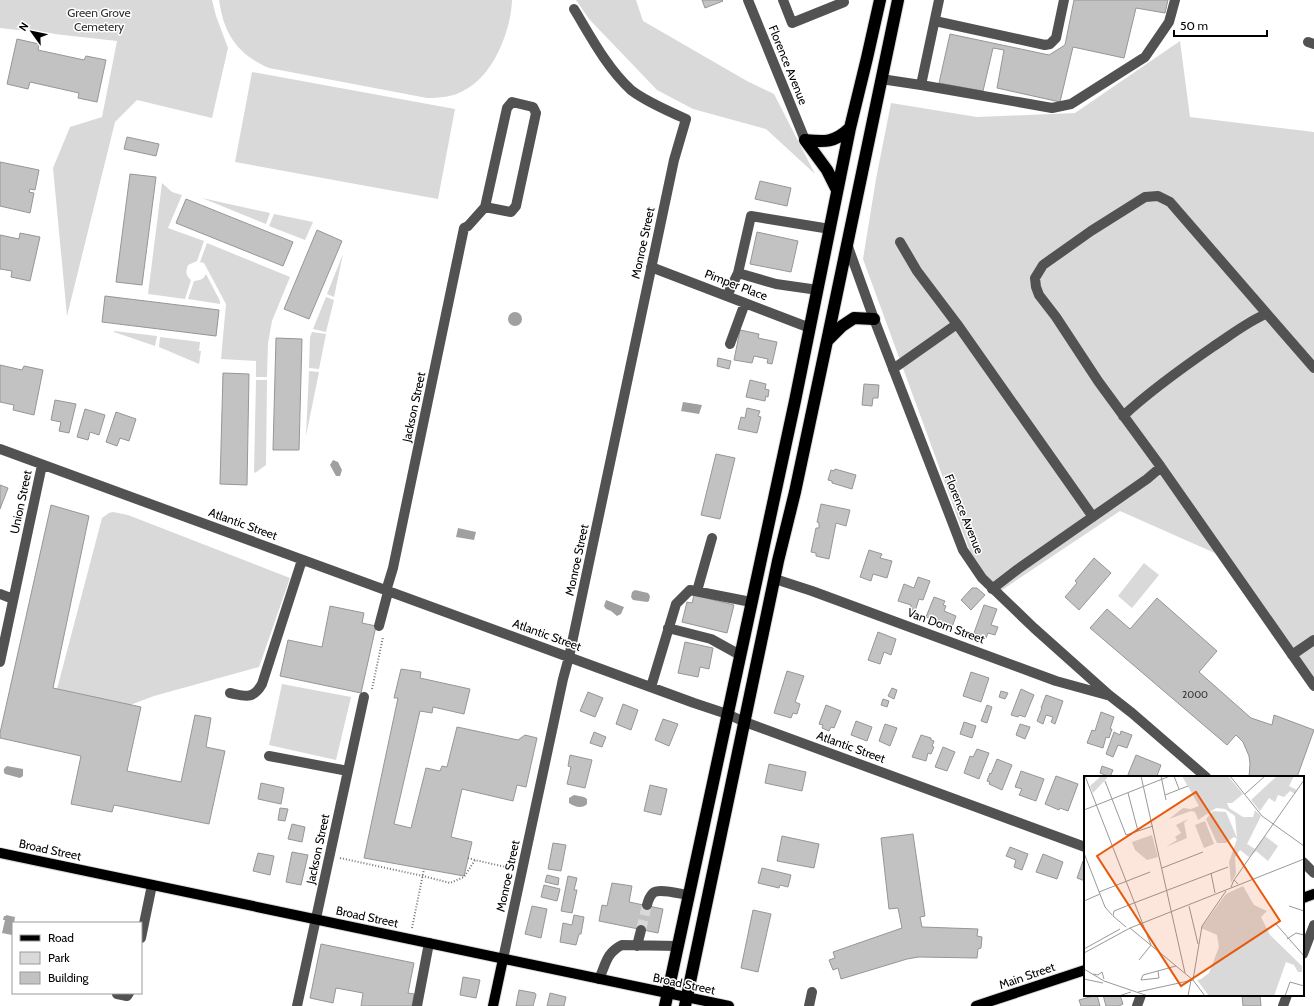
<svg xmlns="http://www.w3.org/2000/svg" width="1314" height="1006" viewBox="0 0 1314 1006" font-family="Cabin,sans-serif">
<style>
.green{fill:#d9d9d9}
.water{fill:#a0a0a0}
.building{fill:#c2c2c2;stroke:#969696}
.lines{fill:none;stroke-linecap:round;stroke-linejoin:round}
.minor-tunnel{stroke:#d9d9d9;stroke-width:10;stroke-dasharray:10 5;stroke-linecap:butt}
.major-casing{stroke:#dbdbdb;stroke-width:12}
.highway-casing{stroke:#dbdbdb;stroke-width:14}
.path{stroke:#747474;stroke-width:2;stroke-dasharray:1 2;stroke-linecap:butt}
.minor{stroke:#525252;stroke-width:10}
.major{stroke:#000;stroke-width:10}
.highway{stroke:#000;stroke-width:12}
.labels{text-anchor:middle;stroke-width:3;stroke-linejoin:round;paint-order:stroke}
.number-label{font-size:10px;fill:#303030}
.park-label{font-size:12px;fill:#303030;stroke:#fff}
.street-label{font-size:12px;fill:#000;stroke:#fff}
.inset-road{fill:none;stroke:#999;stroke-width:1}
.view{fill:#e8590c;fill-opacity:0.15;stroke:#e8590c;stroke-width:2}
.inset-edge{fill:none;stroke:#000;stroke-width:2}
</style>
<rect width="100%" height="100%" fill="#fff"/>
<path class="green" d="M0,0H212L216,16L228,48L212,118L137,100L115,122L67,316L53,168L70,127L102,117L117,41L0,28Z
M219,0H512C511,31 493,77 463,91C452,97 440,98 427,98L269,68C237,54 224,34 219,0Z
M576,0H636L643,21L747,81L774,94L815,174L766,129L693,109L657,90L589,19Z
M1180,41L1190,117L1314,132V690L1217,554L1120,511L996,594L979,576L863,259L876,179L891,103L977,117L1075,113Z
M252,72L455,109L438,199L235,162Z
M162,183L172,192L182,195L168,228L204,241L197,261L188,265C186,271 185,275 191,280L185,299L148,294Z
M202,198L270,213L266,224Z
M274,214L313,222L305,240L269,226Z
M207,243L290,277L272,321L268,343L267,377H256V361L221,359L226,304L204,263L200,262Z
M343,254L334,297L327,294Z
M206,274L220,301V304L188,299L194,281C200,280 203,280 206,274Z
M326,297L334,300L326,332L313,329Z
M114,331L157,336L155,346L114,332Z
M312,332L326,334L319,369L309,368L310,337Z
M160,337L200,342L199,351H201L199,364L159,347Z
M309,371L319,372L306,436Z
M256,380H267L266,465L255,473L254,471Z
M113,512L128,515L290,578L259,667L154,696L130,705L57,689L102,518L109,513Z
M1144,563L1159,575L1132,608L1118,596Z
M282,684L351,697L336,760L269,745Z"/>
<path class="water" d="M508 319a7 7 0 1 1 14 0a7 7 0 1 1-14 0Z
M683,402L702,405L699,414L681,411Z
M333,460L338,462L342,470L340,476H336L330,465Z
M458,528L476,532L474,540L456,537Z
M635,590L648,593L650,596L649,601L647,602L633,600L631,597L632,592Z
M606,600L624,607L621,614L617,616L611,611L606,609L604,606Z
M7,766L23,769V776L20,778L5,774C3,770 3,769 7,766Z
M574,795L584,797L587,799V804C583,809 574,807 569,803V798Z
M6,915L15,917L12,935L2,933L5,920H3L4,916H6Z"/>
<path class="building" d="M702,0H722L723,1L705,8Z
M1074,0H1168L1165,13L1136,8L1124,58L1073,47L1060,102L997,88L1004,50L993,48L983,91L939,83L950,34L1049,55L1065,45Z
M17,39L39,44L38,50L84,60L86,56L106,60L97,102L78,98L79,93L30,82L28,89L7,84Z
M127,137L159,144L156,156L124,149Z
M0,162L39,170L35,190L30,189L29,192L34,193L30,213L0,206Z
M130,174L156,177L142,285L116,282Z
M760,181L791,188L787,206L755,199Z
M186,199L293,242L283,266L176,223Z
M317,230L342,241L309,319L284,309Z
M757,232L798,241L791,272L750,264Z
M20,233L40,237L30,281L11,277L12,271L0,269V235L19,239Z
M105,296L219,310L216,336L102,322Z
M740,330L759,334L758,338L777,342L772,364L767,363L768,359L754,356L752,363L734,360Z
M276,338L302,339L299,450H273Z
M718,358L731,361L729,369L717,366Z
M0,365L22,370L24,366L43,370L34,415L13,410L14,405L0,402Z
M223,373L249,374L247,485L220,484Z
M750,380L766,384L765,389L769,390L768,397L766,396L765,401L746,397Z
M864,384L879,385L878,398H873L872,406L862,405Z
M55,400L76,404L69,433L59,431L61,422L51,420Z
M747,408L760,411L758,416L761,417L757,433L738,429L741,417L745,418Z
M85,409L105,415L99,435L90,432L88,440L77,437Z
M116,412L136,419L129,441L120,438L117,446L106,442Z
M716,454L735,458L720,519L701,515Z
M835,469L856,475L852,489L832,483V481L828,480L831,470L834,471Z
M0,485L8,488L0,509Z
M821,504L850,510L846,526L836,523L829,559L816,556V553L811,552L816,528H819V523L817,522Z
M51,505L89,516L53,688L141,707L127,771L181,782L195,715L211,718L206,747L225,751L209,824L114,805L112,812L71,804L81,756L0,738V733Z
M869,550L882,554L880,558L892,561L887,578L873,574L871,581L860,577Z
M1094,558L1111,573L1079,610L1065,597L1077,583L1075,581Z
M918,577L930,581L923,600L919,599L915,611L910,609L911,605L898,601L904,584L914,588Z
M972,588H977L985,595L971,610L961,600Z
M694,595L734,605L727,633L682,622L687,602L692,603Z
M934,597L945,601L943,605L946,606L944,611L956,616L952,627L926,617Z
M1157,598L1217,651L1199,672L1251,718L1272,725L1274,715L1314,730L1297,777H1249L1250,764L1249,756L1243,742L1236,735L1227,745L1090,628L1107,609L1130,629Z
M984,605L997,609L991,625L998,627L995,635L988,633L986,638L974,633Z
M330,606L364,613L362,623L376,626L361,693L280,676L288,640L322,647Z
M878,632L896,639L891,655L884,652L880,664L868,660Z
M685,642L713,648L709,669L700,667L698,677L678,673Z
M401,669L421,672L420,678L470,689L464,714L433,707L432,713L420,711L394,824L411,828L426,768L440,771L442,766L447,767L457,727L518,740L525,735L537,738L526,787L517,785L513,801L462,789L451,837L472,842L464,876L364,858L398,698H394Z
M787,671L804,676L795,702L800,704L797,714L793,713L791,718L774,713Z
M971,672L989,678L981,702L963,696Z
M892,688L897,690L894,699L888,696Z
M1021,689L1034,695L1025,717L1019,715L1018,717L1011,715Z
M1001,691L1008,693L1005,699L999,697Z
M588,692L603,698L595,717L580,711Z
M1046,695L1063,701L1055,724L1051,722L1053,717L1046,715L1043,724L1037,721L1042,708H1041Z
M883,699L889,701L887,707L881,705Z
M623,704L638,710L631,730L616,724Z
M826,705L841,711L834,728L831,727L829,731L822,728L823,725L819,724Z
M987,705L992,707L987,723L981,721Z
M1101,712L1114,717L1110,729H1112L1109,738L1106,737L1103,748L1087,743L1092,730L1095,731Z
M663,719L678,724L669,746L655,740Z
M856,721L872,727L867,741L851,735Z
M964,722L976,726L972,738L960,734Z
M885,724L897,728L890,746L879,741Z
M1020,724L1030,727L1025,739L1016,735Z
M1121,731L1132,735L1127,748L1118,745L1113,757L1106,754L1114,732L1120,735Z
M594,732L606,737L602,747L590,743Z
M921,735L931,738V740L934,741L932,746L934,747L931,754L928,753L926,761L912,757Z
M943,747L955,752L947,771L935,767Z
M977,749L989,753L979,779L964,773L970,756L973,757Z
M570,755L592,760L585,788L567,784L571,767L568,766Z
M1136,755L1161,765L1157,776L1161,777H1127Z
M997,759L1012,765L1002,790L989,784L990,782L987,781L990,773L991,774Z
M769,764L806,772L802,791L765,783Z
M1102,766L1113,770L1110,777L1100,773Z
M1021,771L1044,779L1036,801L1019,795L1022,789L1015,787Z
M1056,776L1078,784L1068,811L1060,808L1059,810L1045,804Z
M261,783L284,788L281,804L258,799Z
M650,785L667,789L661,815L644,811Z
M280,808L288,809L285,821L278,820Z
M292,824L305,827L302,842L288,839Z
M913,834L925,916L920,917L922,927L978,929L977,936L982,937L981,948L978,949L977,958L919,957L907,959L841,979L838,968L833,970L829,960L835,958L833,952L902,928L898,908L889,909L881,838Z
M782,836L819,844L814,868L777,861Z
M553,843L566,845L561,871L548,869Z
M1010,847L1028,854L1022,870L1014,867L1016,860L1006,856Z
M292,852L308,855L301,885L286,882Z
M258,853L274,856L270,875L253,871Z
M1043,854L1063,862L1057,879L1036,872Z
M1083,861H1085V881L1077,878Z
M762,868L791,875L788,887L780,885L779,888L758,883Z
M547,875L559,878L558,885L545,882Z
M568,876L577,878L574,890H577L572,913L561,911Z
M612,883L632,886L629,902L663,909L658,933L599,921L602,905L607,906Z
M544,885L560,889L557,901L541,897Z
M532,906L547,909L541,938L525,934Z
M753,910L771,914L758,972L741,968Z
M574,915L584,917L581,934H579L576,945L560,942L563,923L572,925Z
M321,944L414,963L408,993L414,994L412,1006H361L363,993L336,988L333,1003L310,998Z
M463,977L480,980L476,998L460,995Z
M519,990L535,993L536,995L533,1006H516Z
M550,993L566,997L564,1006H547Z
M1097,995L1100,1006H1081L1079,1000Z
M1103,995H1120L1123,1004L1119,1006H1106Z
M1242,995H1260L1261,1006H1243Z"/>
<g class="lines">
<path class="minor-tunnel" d="M641,930L647,905"/>
<defs>
<path id="major" d="M0,853L729,1006
M1303,898L1314,894
M493,1006L503,959
M976,1006L1085,970"/>
<path id="highway" d="M805,140L827,170L837,190
M805,140C825,142 834,143 850,128
M827,341L842,326L854,318L874,319
M665,1006L795,401L850,128L867,58L880,0
M685,1006L778,561L795,492L827,341L898,0"/>
</defs>
<use href="#major" class="major-casing"/>
<use href="#highway" class="highway-casing"/>
<path class="path" d="M372,689L383,637
M340,858L423,876L450,883L464,877L475,860L510,868
M468,858L475,860
M412,928L424,869"/>
<path class="minor" d="M748,0L805,140
M783,0L792,23L844,2L843,0
M935,21L1045,45L1050,44L1056,38L1064,0
M1308,42L1314,44
M881,79L921,85L1052,108L1071,104L1145,57L1169,22L1175,0
M921,85L939,0
M900,242L917,271L957,324L1093,517
M847,244L874,319L963,550L982,578L1034,628L1109,695L1132,713L1206,777
M651,267L810,328
M818,290L776,284L738,273L751,216L830,229
M727,296L738,273
M730,344L745,303
M1314,368L1170,202L1158,196L1145,197L1091,231L1043,265L1035,278L1036,287L1039,295L1056,317L1098,381L1161,467L1314,686
M893,369L957,324
M1123,416C1151,390 1182,368 1214,346C1231,335 1247,322 1266,314
M0,449L694,703L727,714L745,722L1085,847
M775,579L812,591L1056,681L1107,695
M992,589L1018,569L1147,479L1161,467
M386,591L393,568L464,228L468,226L485,207L507,108L512,102L533,107L536,113L516,206L511,212L485,207
M697,591L712,538
M0,594L13,599
M379,626L388,592
M668,628L711,639L740,655
M1292,655L1314,640
M0,662L42,465
M651,687L676,604L690,590L751,602
M230,693C245,696 253,700 262,684L302,560
M269,756L348,771
M1303,862L1314,873
M647,905C648,901 649,897 653,893C659,888 680,894 689,895
M141,938L152,885
M637,946L641,930
M1303,954L1314,925
M503,959L563,679L569,657L674,160L686,119C670,112 645,101 631,90C607,68 591,37 574,9
M599,979C606,964 606,953 622,945L678,946
M117,994L127,996L129,993
M297,1006L364,697
M417,1006L429,943
M809,1006L812,992
M1137,1006L1141,995
M1283,1006L1287,995"/>
<use href="#major" class="major"/>
<use href="#highway" class="highway"/>
</g>
<g class="labels">
<g class="number-label">
<text x="1195" y="698">2000</text>
</g>
<g class="park-label">
<text x="99" y="17">Green Grove<tspan x="99" dy="14">Cemetery</tspan></text>
</g>
<g class="street-label">
<text transform="translate(788 65) rotate(68)" y="4">Florence Avenue</text>
<text transform="translate(643 243) rotate(-78)" y="4">Monroe Street</text>
<text transform="translate(736 285) rotate(21)" y="4">Pimper Place</text>
<text transform="translate(414 407) rotate(-78)" y="4">Jackson Street</text>
<text transform="translate(21 502) rotate(-78)" y="4">Union Street</text>
<text transform="translate(964 514) rotate(68)" y="4">Florence Avenue</text>
<text transform="translate(243 524) rotate(20)" y="4">Atlantic Street</text>
<text transform="translate(577 560) rotate(-78)" y="4">Monroe Street</text>
<text transform="translate(946 626) rotate(20)" y="4">Van Dorn Street</text>
<text transform="translate(547 635) rotate(20)" y="4">Atlantic Street</text>
<text transform="translate(851 747) rotate(20)" y="4">Atlantic Street</text>
<text transform="translate(318 849) rotate(-78)" y="4">Jackson Street</text>
<text transform="translate(50 850) rotate(12)" y="4">Broad Street</text>
<text transform="translate(508 876) rotate(-78)" y="4">Monroe Street</text>
<text transform="translate(367 917) rotate(12)" y="4">Broad Street</text>
<text transform="translate(1027 976) rotate(-19)" y="4">Main Street</text>
<text transform="translate(684 984) rotate(12)" y="4">Broad Street</text>
</g>
</g>
<g transform="translate(1084 776)">
<rect width="220" height="220" fill="#fff"/>
<path d="M17,0H25L9,17L6,10ZM98,0H144L159,18L148,27H143L145,32L159,41H169L171,34L177,40L163,68L171,73L181,60L194,70L184,85L172,75L165,81L156,74L151,81L152,98L147,107L145,86L153,63L150,61L142,67H133L122,43L129,35L142,36L153,62L151,40L141,33L132,32L114,44L111,36L107,35L85,43L99,32L107,33L115,30ZM193,0H210L205,10L213,14L211,18L206,15L200,21L194,19L191,26L185,22L176,35L167,24ZM104,43L100,47L103,62L82,71L93,64L91,61L97,57L92,49ZM121,45L130,68L120,72L111,49ZM68,59L74,81L63,84L51,74L48,66ZM159,110L170,129L183,135L177,141L186,159L218,190V196H214L210,189L202,186L190,220H125L113,204L117,203L125,197L135,171L133,159L117,152L142,118Z" fill="#d9d9d9"/>
<path class="inset-road" d="M1,0L67,169M57,0L101,197M77,0L82,24M90,0L95,13M146,0L178,40L220,70M21,5L42,59L69,50M44,17L54,55M161,18L181,0M81,19L104,10M0,34L86,0M0,77L21,131L28,139M78,92L119,76M127,97L131,117M150,104L220,4M147,111L150,104L154,108M15,116L66,96M0,125L16,118M50,127L144,91M105,130L114,168M205,130L220,135M192,148L220,180M42,151L29,140L30,135L50,127M46,152L109,204L121,220M203,163L212,157L220,159M0,173L36,153M0,177L46,152L220,83M55,184L67,169M0,193L20,205L64,220M74,195L75,202L57,204L59,199L92,190M9,198L14,199L18,196L20,203M0,203L19,207M54,216L109,204L118,150L142,115M35,220L47,216M104,220L107,204M201,220L206,206L220,210"/>
<path class="view" d="M112,16L196,145L97,210L13,80Z"/>
<rect width="220" height="220" class="inset-edge"/>
</g>
<rect x="12" y="922" width="130" height="72" fill="#ffffff" stroke="#999999"/>
<rect x="20" y="935" width="20" height="6" fill="#000000" stroke="#999999"/>
<text x="48" y="942" font-size="12" fill="#000000">Road</text>
<rect x="20" y="952" width="20" height="12" fill="#d9d9d9" stroke="#999999"/>
<text x="48" y="962" font-size="12" fill="#000000">Park</text>
<rect x="20" y="972" width="20" height="12" fill="#c2c2c2" stroke="#999999"/>
<text x="48" y="982" font-size="12" fill="#000000">Building</text>
<g transform="translate(32 32) rotate(303)" stroke="#ffffff" stroke-width="3" paint-order="stroke">
<path d="M0-3L7 15L0 10L-7 15Z" fill="#000000"/>
<text y="-6" font-size="11" font-weight="bold" text-anchor="middle" fill="#000000">N</text>
</g>
<path d="M1174 30v6h93v-6" fill="none" stroke="#000000" stroke-width="2"/>
<text x="1180" y="30" font-size="12" fill="#000000" stroke="#ffffff" stroke-width="3" paint-order="stroke">50 m</text>
</svg>
